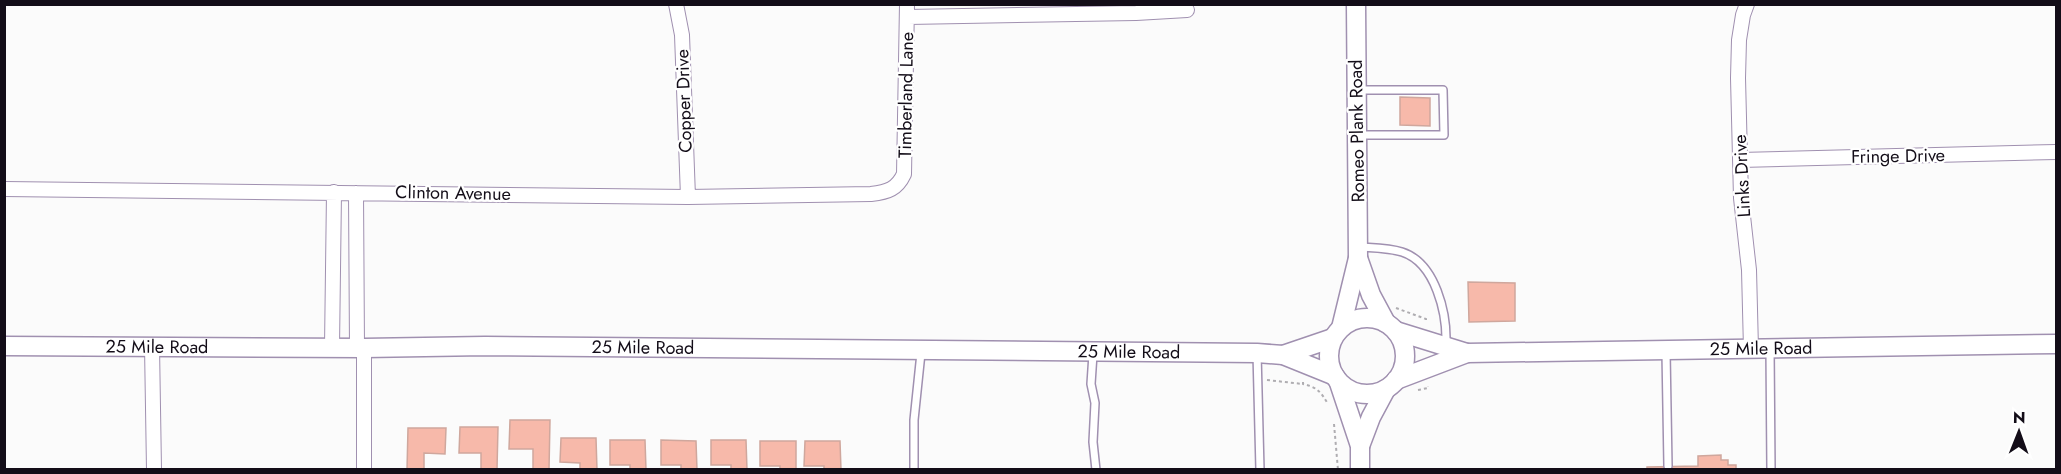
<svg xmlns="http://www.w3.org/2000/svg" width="2061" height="474" viewBox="0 0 2061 474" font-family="Jost,sans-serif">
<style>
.building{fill:#f7b9aa;stroke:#cfa79d;stroke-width:1.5}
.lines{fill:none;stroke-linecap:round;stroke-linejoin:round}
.lane-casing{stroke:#a090b0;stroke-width:10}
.street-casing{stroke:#a090b0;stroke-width:16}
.secondary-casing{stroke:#a090b0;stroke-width:21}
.path{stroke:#afadb1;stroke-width:2;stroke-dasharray:3 3;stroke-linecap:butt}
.lane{stroke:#fff;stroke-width:7}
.street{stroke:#fff;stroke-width:14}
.secondary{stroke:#fff;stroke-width:18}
.labels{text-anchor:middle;stroke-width:4.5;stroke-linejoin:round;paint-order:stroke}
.street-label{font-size:18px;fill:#130d18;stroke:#fff}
</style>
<rect width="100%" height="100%" fill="#fbfbfb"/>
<path class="building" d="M1400,97L1430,98V126L1400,125Z
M1468,282L1515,283V321L1469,322Z
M510,420H550L549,470H533V449H509Z
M460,427H498L497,470H481V453H459Z
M408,428H446L445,454L424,453V470H407Z
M561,438H596L597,470H580V463L560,462Z
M610,440H645L646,470H630V465H610Z
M661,440L696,441L697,470H681V465H661Z
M711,440H746L747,470H731V465H711Z
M760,441H796V470H780V466H760Z
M805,441H840L841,470H824V466H804Z
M1721,455V460H1728V465H1736V470H1647V467L1698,466V456Z"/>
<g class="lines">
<defs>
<path id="lane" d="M1357,90H1443L1444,135H1359
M1360,247C1374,248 1389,248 1402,252C1436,263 1447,314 1446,344
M1770,349L1771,470
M1666,352L1668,466
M1257,353L1260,470
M1093,354L1091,384L1095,403L1093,442L1096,470
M914,470V420L921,353"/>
<path id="street" d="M676,4L682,35L688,197
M1747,4L1743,15L1739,40L1738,78L1741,198L1749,270L1751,349
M908,17L1136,13L1187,10
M1740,160L2056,152
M4,189L688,197L871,194C888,192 897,189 904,174L907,4
M356,193L357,347
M152,346L154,470
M332,347L334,192
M364,348V470"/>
<g id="secondary">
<path d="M1358,258L1371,295L1386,323"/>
<circle cx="1367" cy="356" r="38"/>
<path d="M1341,328L1358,258L1356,4"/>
<path d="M1396,331L1467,353"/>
<path id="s1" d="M4,346L364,348L485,346L1257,353L1283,355L1335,376"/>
<path d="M1283,355L1333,338"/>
<path id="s2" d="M1396,380L1467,353L2056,344"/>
<path d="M1339,383L1360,446V470"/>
<path d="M1360,446L1371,417L1386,389"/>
</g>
</defs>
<use href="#lane" class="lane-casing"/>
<use href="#street" class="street-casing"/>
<use href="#secondary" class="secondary-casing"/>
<path class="path" d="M1396,308L1426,319V323
M1267,380L1303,384
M1303,382V384C1317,387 1321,392 1328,404
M1418,390L1428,388V386
M1334,424L1338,470"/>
<use href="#lane" class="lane"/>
<use href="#street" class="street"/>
<use href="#secondary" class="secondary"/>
</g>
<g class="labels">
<g class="street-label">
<text transform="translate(906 95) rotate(-89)" y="6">Timberland Lane</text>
<text transform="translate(684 101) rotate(-92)" y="6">Copper Drive</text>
<text transform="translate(1357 131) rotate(-91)" y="6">Romeo Plank Road</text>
<text transform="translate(1898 156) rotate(-1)" y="6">Fringe Drive</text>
<text transform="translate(1742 176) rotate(-93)" y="6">Links Drive</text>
<text transform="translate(453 193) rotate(1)" y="6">Clinton Avenue</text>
<text dy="6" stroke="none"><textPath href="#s1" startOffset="153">25 Mile Road</textPath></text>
<text dy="6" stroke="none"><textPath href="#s1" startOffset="639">25 Mile Road</textPath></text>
<text dy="6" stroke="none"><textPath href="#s2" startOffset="370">25 Mile Road</textPath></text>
<text dy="6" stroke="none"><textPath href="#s1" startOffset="1125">25 Mile Road</textPath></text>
</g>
</g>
<rect width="2061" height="474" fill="none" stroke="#130d18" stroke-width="12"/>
<g transform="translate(2019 432) rotate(1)" stroke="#ffffff" stroke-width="4.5" paint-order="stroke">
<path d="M0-4.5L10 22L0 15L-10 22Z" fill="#130d18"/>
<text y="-9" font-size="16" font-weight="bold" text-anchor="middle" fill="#130d18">N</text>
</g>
</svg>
